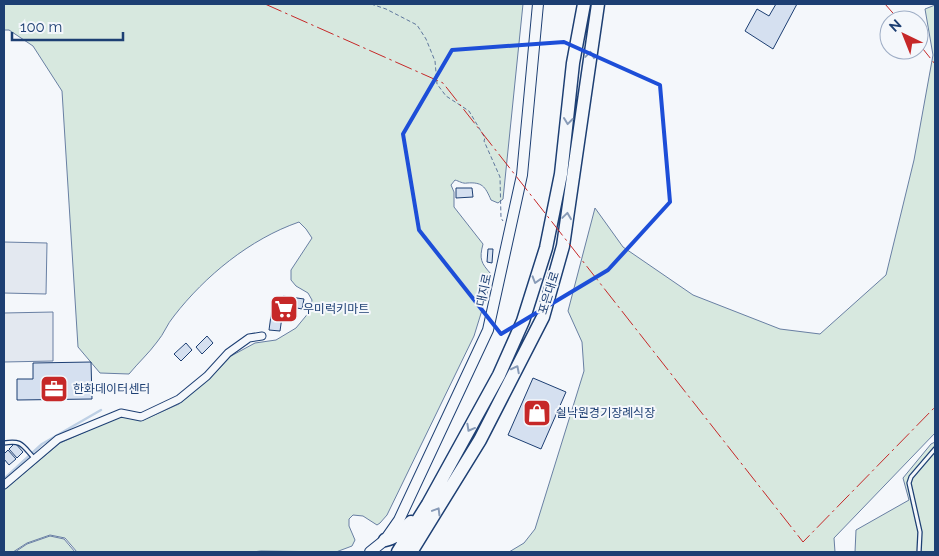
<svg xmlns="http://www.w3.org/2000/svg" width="939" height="556" viewBox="0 0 939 556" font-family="Raleway,'Noto Sans KR',sans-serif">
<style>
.green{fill:#d7e8df;stroke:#687fa3}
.parking{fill:#e3e8f0;stroke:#687fa3}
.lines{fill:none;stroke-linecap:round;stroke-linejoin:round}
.stream{stroke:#bed0e5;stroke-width:2.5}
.building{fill:#d5e0f0;stroke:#1d3f73}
.lane-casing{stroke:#1d3f73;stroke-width:5.5}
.street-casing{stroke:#1d3f73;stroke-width:9}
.secondary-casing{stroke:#1d3f73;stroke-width:12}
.highway-casing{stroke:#1d3f73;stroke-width:15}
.path{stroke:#5e769c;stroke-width:1;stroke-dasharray:4 2.5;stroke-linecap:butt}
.lane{stroke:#f4f7fb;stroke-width:3}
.street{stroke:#f4f7fb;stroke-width:7}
.secondary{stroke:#f4f7fb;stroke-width:10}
.highway{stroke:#f4f7fb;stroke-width:12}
.power{stroke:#c62828;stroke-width:1;stroke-dasharray:18 4 2.5 4;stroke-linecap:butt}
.oneway{stroke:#889bb7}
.marked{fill:none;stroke:#1d4ed8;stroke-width:4;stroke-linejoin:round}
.labels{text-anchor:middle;stroke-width:4;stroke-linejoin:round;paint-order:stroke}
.street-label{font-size:12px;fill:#1d3f73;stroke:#f4f7fb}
.poi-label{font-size:12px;fill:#1d3f73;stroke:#f4f7fb;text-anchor:start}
</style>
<rect width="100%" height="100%" fill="#f4f7fb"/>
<path class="green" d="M4,4H523L503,199L498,203L491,200C485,186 482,182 467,183C463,184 459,181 455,180L451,185L454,192V207L483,244C479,259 481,263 491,274L487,294L474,336L387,515L380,523L377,525L363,516L353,515L349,519V526L355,540L352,546L336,552L261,551L252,552H77L65,538L50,535L27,543L13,552H4V490L60,443L121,416L143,420L179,404L211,377L231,356L255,343L276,340L296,328L310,311L312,300L308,293L296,286L291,280V270L312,238L306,229L299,222C250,239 205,276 174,316C167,324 164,334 157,342C149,353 138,363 129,374L100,373L78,347L62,91L33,46L9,30H4Z
M935,5V433L834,538L835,552H509L524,543L535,529L584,371L582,342L568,311L595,208L623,247L693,295L780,329L820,334L886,275L914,160L933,55L925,9Z
M935,442V552H855L856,530L909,500L903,478L931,444Z
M50,536L64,539L75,552H15L27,544Z"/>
<path class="parking" d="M4,242L47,243L46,294L4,293Z
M53,312V361L4,362V313Z"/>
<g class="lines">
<path class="stream" d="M4,479L42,444L101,410"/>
</g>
<path class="building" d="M776,4H797L773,49L745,31L757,9L769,16Z
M456,188H472L473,197L456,198Z
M488,249H493L492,263L487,262Z
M283,296L304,299L302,309L282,305Z
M272,308L283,310L280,331L269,330Z
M207,336L213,343L202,354L196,347Z
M186,343L192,350L181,361L174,354Z
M91,362L92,399L17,400V379H33V363Z
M533,378L566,392L541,449L508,435Z
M15,443L23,452L17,458L9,449Z
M8,450L16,459L9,465L4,459V454Z"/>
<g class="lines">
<defs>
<path id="lane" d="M4,443C22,440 22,445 34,458
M919,552L920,532L909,483L911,477L935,449"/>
<path id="street" d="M4,485L58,439L121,413L141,417L179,399L207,376L228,353L249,338L262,336"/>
<path id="secondary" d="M370,552L385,540L399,520L488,330L522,175L538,4"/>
<path id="highway" d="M385,540C397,538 403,529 411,522
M398,552L428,504L499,375L523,321L546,248L561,174L573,63L584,4
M411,552L480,440L543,317L563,246L598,4"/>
</defs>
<use href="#lane" class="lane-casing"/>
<use href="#street" class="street-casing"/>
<use href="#secondary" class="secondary-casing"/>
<use href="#highway" class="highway-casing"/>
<path class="path" d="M371,4L386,9L417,25L426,39L435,61L437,84L446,96L469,111L485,138L484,141L500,177L501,218L503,221"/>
<use href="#lane" class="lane"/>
<use href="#street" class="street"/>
<use href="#secondary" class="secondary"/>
<use href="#highway" class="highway"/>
<path class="power" d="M265,4L443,83L803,542L935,407
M885,4L899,20
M919,44L935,64"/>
</g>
<defs><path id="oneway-chevron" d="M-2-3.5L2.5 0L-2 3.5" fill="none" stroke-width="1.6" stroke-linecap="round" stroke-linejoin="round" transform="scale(1.25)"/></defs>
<g class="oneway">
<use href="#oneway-chevron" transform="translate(590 55) rotate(-82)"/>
<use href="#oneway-chevron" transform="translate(568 121) rotate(97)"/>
<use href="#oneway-chevron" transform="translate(567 216) rotate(-82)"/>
<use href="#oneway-chevron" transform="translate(536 280) rotate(107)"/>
<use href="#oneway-chevron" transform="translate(516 369) rotate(-63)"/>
<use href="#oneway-chevron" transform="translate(470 428) rotate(119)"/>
<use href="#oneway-chevron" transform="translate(437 511) rotate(-59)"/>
</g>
<path class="marked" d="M564,42L660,85L670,202L608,270L501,334L419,230L403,134L452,50Z"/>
<defs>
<symbol id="supermarket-square" viewBox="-11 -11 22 22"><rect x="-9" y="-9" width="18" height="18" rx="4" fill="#c62828" stroke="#f4f7fb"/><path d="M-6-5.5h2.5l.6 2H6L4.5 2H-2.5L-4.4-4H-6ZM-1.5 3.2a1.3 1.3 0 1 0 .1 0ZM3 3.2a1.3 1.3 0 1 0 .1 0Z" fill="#fff"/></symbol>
<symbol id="office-square" viewBox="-11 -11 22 22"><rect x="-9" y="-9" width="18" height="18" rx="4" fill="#c62828" stroke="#f4f7fb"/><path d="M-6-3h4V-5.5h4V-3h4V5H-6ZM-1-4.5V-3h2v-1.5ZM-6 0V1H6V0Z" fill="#fff"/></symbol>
<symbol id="shop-square" viewBox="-11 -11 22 22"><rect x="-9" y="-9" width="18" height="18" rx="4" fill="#c62828" stroke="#f4f7fb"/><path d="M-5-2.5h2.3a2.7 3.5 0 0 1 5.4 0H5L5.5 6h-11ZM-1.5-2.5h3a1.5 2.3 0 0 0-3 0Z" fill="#fff"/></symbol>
</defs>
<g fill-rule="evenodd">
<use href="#supermarket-square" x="268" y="293" width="32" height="32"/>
<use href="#office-square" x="38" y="373" width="32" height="32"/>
<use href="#shop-square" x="521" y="397" width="32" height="32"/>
</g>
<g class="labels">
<g class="street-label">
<text transform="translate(484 290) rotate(-78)" y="4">대지로</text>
<text transform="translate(549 293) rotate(-73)" y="4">포은대로</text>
</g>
<g class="poi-label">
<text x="303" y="313">우미럭키마트</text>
<text x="73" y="393">한화데이터센터</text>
<text x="556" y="417">쉴낙원경기장례식장</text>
</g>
</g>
<rect width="939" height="556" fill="none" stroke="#1d3f73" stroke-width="10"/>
<g transform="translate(904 35) rotate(317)"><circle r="24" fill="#f4f7fb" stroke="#9eadc5"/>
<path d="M0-4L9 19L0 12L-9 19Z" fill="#c62828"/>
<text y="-8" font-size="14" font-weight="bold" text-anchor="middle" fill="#1d3f73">N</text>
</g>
<path d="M12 32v8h111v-8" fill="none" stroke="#1d3f73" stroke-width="2.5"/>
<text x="20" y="32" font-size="15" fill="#1d3f73" stroke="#f4f7fb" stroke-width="4" paint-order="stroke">100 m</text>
</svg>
